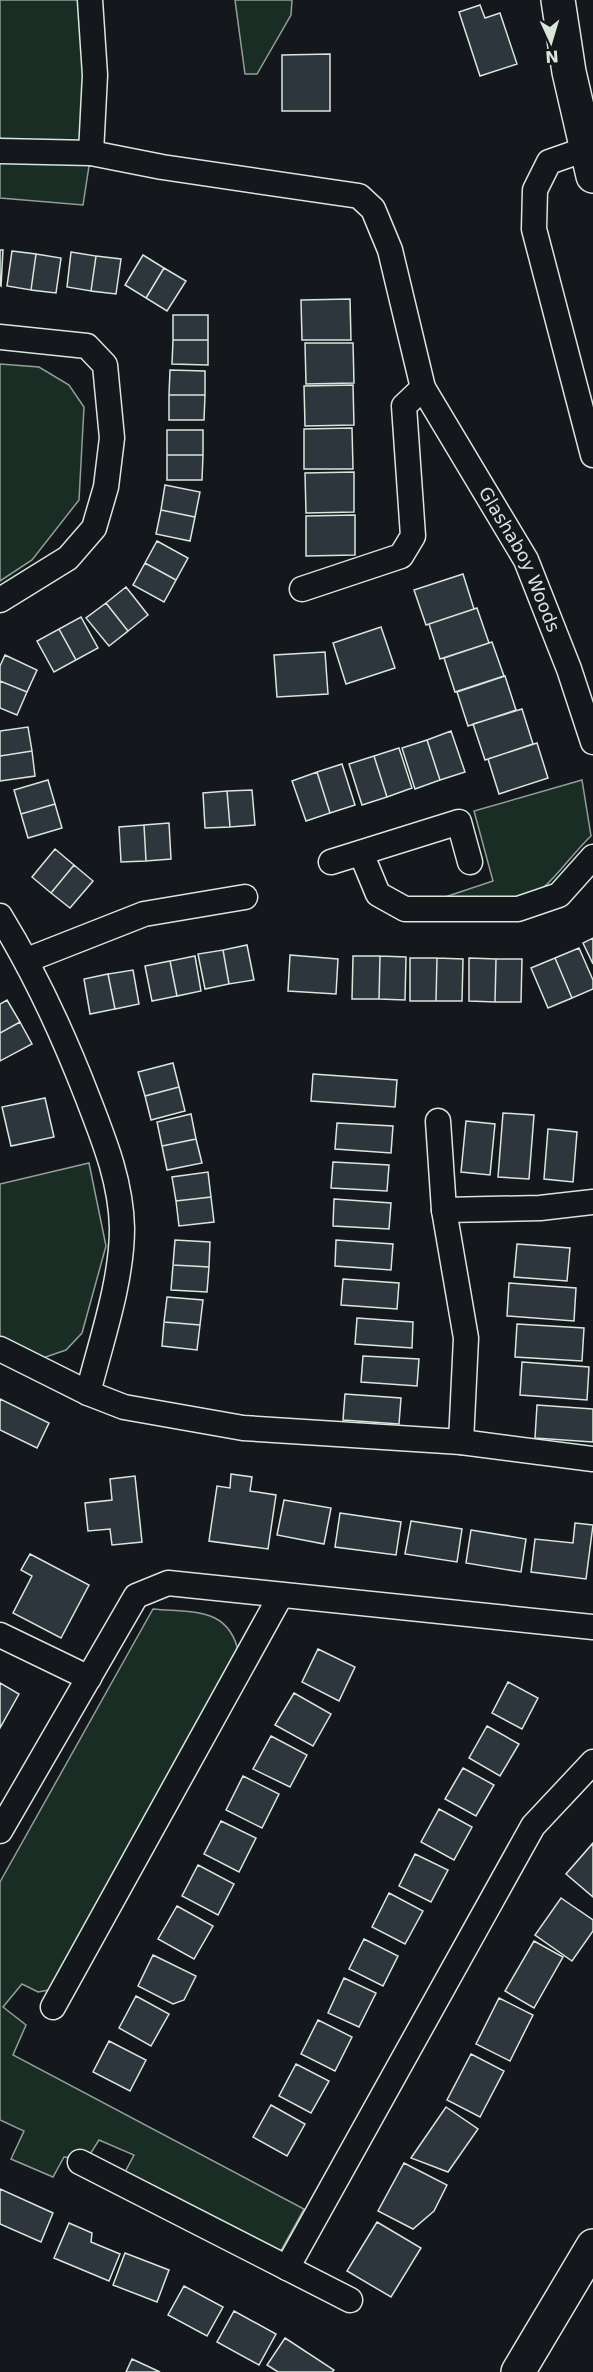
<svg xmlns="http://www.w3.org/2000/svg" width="593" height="2372" viewBox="0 0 593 2372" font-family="'DejaVu Sans',sans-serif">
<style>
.green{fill:#1a2d24;stroke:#939e99;stroke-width:1.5}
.building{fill:#2c363c;stroke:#d8e6dc;stroke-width:1.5}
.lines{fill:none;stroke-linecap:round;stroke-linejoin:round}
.street-casing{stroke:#d8e6dc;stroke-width:27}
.secondary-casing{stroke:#d8e6dc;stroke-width:36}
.street{stroke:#14181c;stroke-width:24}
.secondary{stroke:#14181c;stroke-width:33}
.labels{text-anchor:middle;stroke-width:4.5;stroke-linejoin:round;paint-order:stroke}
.street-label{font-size:18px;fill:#d8e6dc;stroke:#14181c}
</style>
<rect width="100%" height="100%" fill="#14181c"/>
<path class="green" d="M0,0H84L91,153L83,205L0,198Z
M235,0H292L291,15L257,74H245Z
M0,364L39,367L69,385L84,407L79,500L32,560L0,581Z
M582,780L591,836C574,852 560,873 543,888C521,908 468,900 439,899L493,881L474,811Z
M89,1163L106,1246L82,1333L66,1350L40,1359L0,1337V1184Z
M153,1609C193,1613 229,1606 239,1654L49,1990L38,1992L22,1984L3,2007L26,2025L13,2055L304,2209L278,2256L123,2176L134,2155L99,2140L87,2159L64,2157L53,2177L11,2159L24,2131L0,2120V1882Z"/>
<path class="building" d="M480,5L485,18L500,13L517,64L480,76L459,12Z
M330,54V111H282V55Z
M0,250H3L1,286L0,285Z
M12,251L36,254L31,290L7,286Z
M71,252L96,256L91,291L67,287Z
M36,254L61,258L56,293L31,290Z
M143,255L164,268L146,298L125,285Z
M96,256L121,259L116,294L91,291Z
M164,268L186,281L167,311L146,298Z
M350,299L351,340H302L301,300Z
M173,315H208V340H173Z
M173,340H208V365L172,364Z
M305,343H353L354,383L306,384Z
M170,370L205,371V395H169Z
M353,385L354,425L305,426L304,386Z
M169,395H205L204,420H169Z
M352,428L353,469H304V429Z
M167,430H203V455H167Z
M167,455H203L202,480H167Z
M354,472V512L306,513L305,473Z
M165,485L200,492L195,517L161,510Z
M161,510L195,517L190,541L156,534Z
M355,515V555L306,556V516Z
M157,541L188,558L176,580L145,563Z
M145,563L176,580L164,602L133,585Z
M463,574L474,609L426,625L414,590Z
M126,587L148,615L128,631L106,603Z
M106,603L128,631L109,646L86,618Z
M477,608L489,643L440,659L429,624Z
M81,617L98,648L76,660L59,629Z
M381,627L395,668L346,684L333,643Z
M59,629L76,660L54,672L37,641Z
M492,642L504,676L455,692L444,658Z
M325,652L328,694L277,697L274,655Z
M5,655L37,670L27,692L0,681V666Z
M505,676L516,710L468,726L457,692Z
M0,681L27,692L17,715L0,708Z
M522,709L533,744L485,760L473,724Z
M28,727L32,751L0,756V731Z
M451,731L465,772L440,780L427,740Z
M427,740L440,780L415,789L402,748Z
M537,743L548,778L499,794L488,759Z
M399,748L412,788L387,797L374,756Z
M32,751L35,776L0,781V756Z
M374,756L387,797L362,805L349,764Z
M342,764L355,805L330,813L317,772Z
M317,772L330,813L306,821L292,781Z
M48,780L55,804L21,814L14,790Z
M252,790L255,825L230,827L227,791Z
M227,791L230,827L205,828L203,793Z
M55,804L62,828L28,838L21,814Z
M169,823L171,859L146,861L144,825Z
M144,825L146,861L121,862L119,827Z
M55,849L74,865L51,893L32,877Z
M74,865L93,881L70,908L51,893Z
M593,938V964L583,943Z
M247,945L254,980L229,984L223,950Z
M579,948L593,980V989L572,998L555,958Z
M223,950L229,984L205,989L198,954Z
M290,955L338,959L336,994L288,991Z
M195,956L201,991L177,996L170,961Z
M353,956H380L379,999H352Z
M380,956L406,957L405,1000L379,999Z
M410,958H437L436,1001H410Z
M437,958L463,959L462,1001H436Z
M469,958L496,959L495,1002L469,1001Z
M555,958L572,998L548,1008L531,968Z
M496,959H522L521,1002H495Z
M170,961L177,996L152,1001L145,966Z
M133,970L139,1004L115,1009L108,974Z
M108,974L115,1009L90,1014L84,979Z
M7,1000L20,1022L0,1033V1004Z
M20,1022L32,1044L0,1061V1033Z
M173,1063L179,1087L145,1096L138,1072Z
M313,1074L397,1080L395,1107L311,1101Z
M179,1087L185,1111L151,1120L145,1096Z
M45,1098L54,1137L11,1146L2,1107Z
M503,1113L534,1115L529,1179L498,1177Z
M191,1114L196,1139L162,1146L157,1122Z
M466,1121L495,1124L490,1175L461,1172Z
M337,1123L393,1126L391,1153L335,1149Z
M548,1129L577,1132L573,1182L544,1179Z
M196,1139L202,1163L167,1170L162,1146Z
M333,1162L389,1165L387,1191L331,1188Z
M208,1172L211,1197L176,1201L172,1177Z
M211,1197L214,1222L179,1226L176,1201Z
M334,1199L391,1203L389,1229L333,1226Z
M175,1240L210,1242L209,1267L173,1265Z
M336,1240L393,1244L391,1270L335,1266Z
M517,1244L570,1248L567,1281L514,1277Z
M173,1265L209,1267L207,1292L171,1290Z
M343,1279L399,1283L397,1309L341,1305Z
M509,1283L576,1288L574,1321L507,1316Z
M167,1297L203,1300L200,1325L164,1322Z
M357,1318L413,1322L412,1348L355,1344Z
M164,1322L200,1325L197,1350L162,1346Z
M517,1324L584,1328L582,1361L515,1357Z
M363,1356L419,1359L417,1386L361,1382Z
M522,1362L589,1367L587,1400L520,1395Z
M345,1394L401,1398L399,1424L343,1420Z
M0,1399L49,1423L37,1448L0,1430Z
M537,1405L593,1409V1442L535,1438Z
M231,1474L252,1477L250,1491L276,1495L268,1549L209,1541L217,1486L230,1488Z
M135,1476L142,1542L112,1545L110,1529L88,1531L85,1503L112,1500L110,1479Z
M284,1500L331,1508L324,1544L277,1535Z
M340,1513L401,1522L396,1555L335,1547Z
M411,1521L462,1529L457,1562L405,1554Z
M575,1523L593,1525L586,1579L531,1572L535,1539L573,1543Z
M471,1530L526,1539L521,1572L466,1563Z
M30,1554L89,1585L61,1638L13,1613L32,1576L21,1570Z
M318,1649L355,1667L339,1701L302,1682Z
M508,1682L538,1698L522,1729L492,1713Z
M0,1683L19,1694L0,1728Z
M294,1693L331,1714L313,1746L275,1725Z
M487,1726L519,1744L500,1776L469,1758Z
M271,1736L307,1755L290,1787L253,1769Z
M463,1768L494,1785L476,1816L445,1799Z
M243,1776L279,1794L262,1828L226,1810Z
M439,1809L472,1827L454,1860L421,1842Z
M221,1821L256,1838L239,1872L204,1854Z
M593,1843V1897L566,1874Z
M415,1854L448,1870L431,1902L399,1886Z
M198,1865L234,1884L218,1915L182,1896Z
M389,1893L423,1911L405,1944L372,1927Z
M561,1898L593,1920V1931L572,1961L535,1935Z
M177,1906L213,1926L194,1959L158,1939Z
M364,1939L398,1956L383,1986L349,1969Z
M534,1941L563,1957L534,2008L505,1991Z
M153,1955L196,1976L184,2000L173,2004L138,1986Z
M344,1978L376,1993L359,2027L328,2013Z
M136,1996L169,2014L151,2046L119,2028Z
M499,1998L533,2015L510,2061L476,2044Z
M318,2020L352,2037L335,2071L301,2054Z
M109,2041L146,2060L130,2091L93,2072Z
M471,2054L504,2071L480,2117L447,2100Z
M296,2064L329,2081L311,2113L279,2096Z
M271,2105L305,2124L287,2156L253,2137Z
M446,2107L478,2129L448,2172L411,2158Z
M404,2163L447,2185L434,2211L413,2229L378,2211Z
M0,2189L53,2213L41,2242L0,2224Z
M377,2222L421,2248L391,2297L347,2271Z
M69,2223L92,2233L91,2242L120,2254L109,2281L54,2258Z
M125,2253L169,2270L157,2302L113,2285Z
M184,2286L223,2307L207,2336L168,2315Z
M234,2311L276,2334L259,2365L217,2342Z
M285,2338L334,2370L332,2372H278L267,2365Z
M132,2359L160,2372H126Z"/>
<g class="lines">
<defs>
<g id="street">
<path d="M90,0L95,75L91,153"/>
<path d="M586,149L549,162L535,190L534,229L593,455"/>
<path id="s1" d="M0,151L91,153L162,167L359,196L373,209L390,250L423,388L526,560L569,669L593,742"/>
<path d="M0,337L87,346L105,365L112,438L106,487L94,528L68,558L0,600"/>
<path d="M302,589L401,556L413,536L404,406L423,388"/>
<path d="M361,853L378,894L405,909H518L559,895L593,857"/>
<path d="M331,862L459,822L470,862"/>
<path d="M0,916C35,973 63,1034 87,1096C104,1140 121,1181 122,1228C122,1282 101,1341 88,1393"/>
<path d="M27,960L144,914L245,897"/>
<path d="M438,1121L444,1210L466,1338L461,1442"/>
<path d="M444,1210L540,1208L593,1202"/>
<path d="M0,1349L88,1393L124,1407L243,1428L461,1442L593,1459"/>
<path d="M0,1635L89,1678"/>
<path d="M0,1831L136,1596L168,1583L593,1627"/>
<path d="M53,2007L281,1595"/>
<path d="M80,2162L350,2300"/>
<path d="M287,2268L533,1826L593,1762"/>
</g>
<path id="secondary" d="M558,0L569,72L593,176
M518,2372L593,2246"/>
</defs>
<use href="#street" class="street-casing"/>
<use href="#secondary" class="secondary-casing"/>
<use href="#street" class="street"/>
<use href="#secondary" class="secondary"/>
</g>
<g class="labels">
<g class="street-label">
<text dy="6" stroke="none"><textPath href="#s1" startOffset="765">Glashaboy Woods</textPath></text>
</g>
</g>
<g transform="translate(551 42) rotate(176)" stroke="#14181c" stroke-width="4.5" paint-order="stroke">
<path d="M0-4.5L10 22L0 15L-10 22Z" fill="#d8e6dc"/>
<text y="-9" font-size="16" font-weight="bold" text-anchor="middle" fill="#d8e6dc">N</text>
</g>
</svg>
